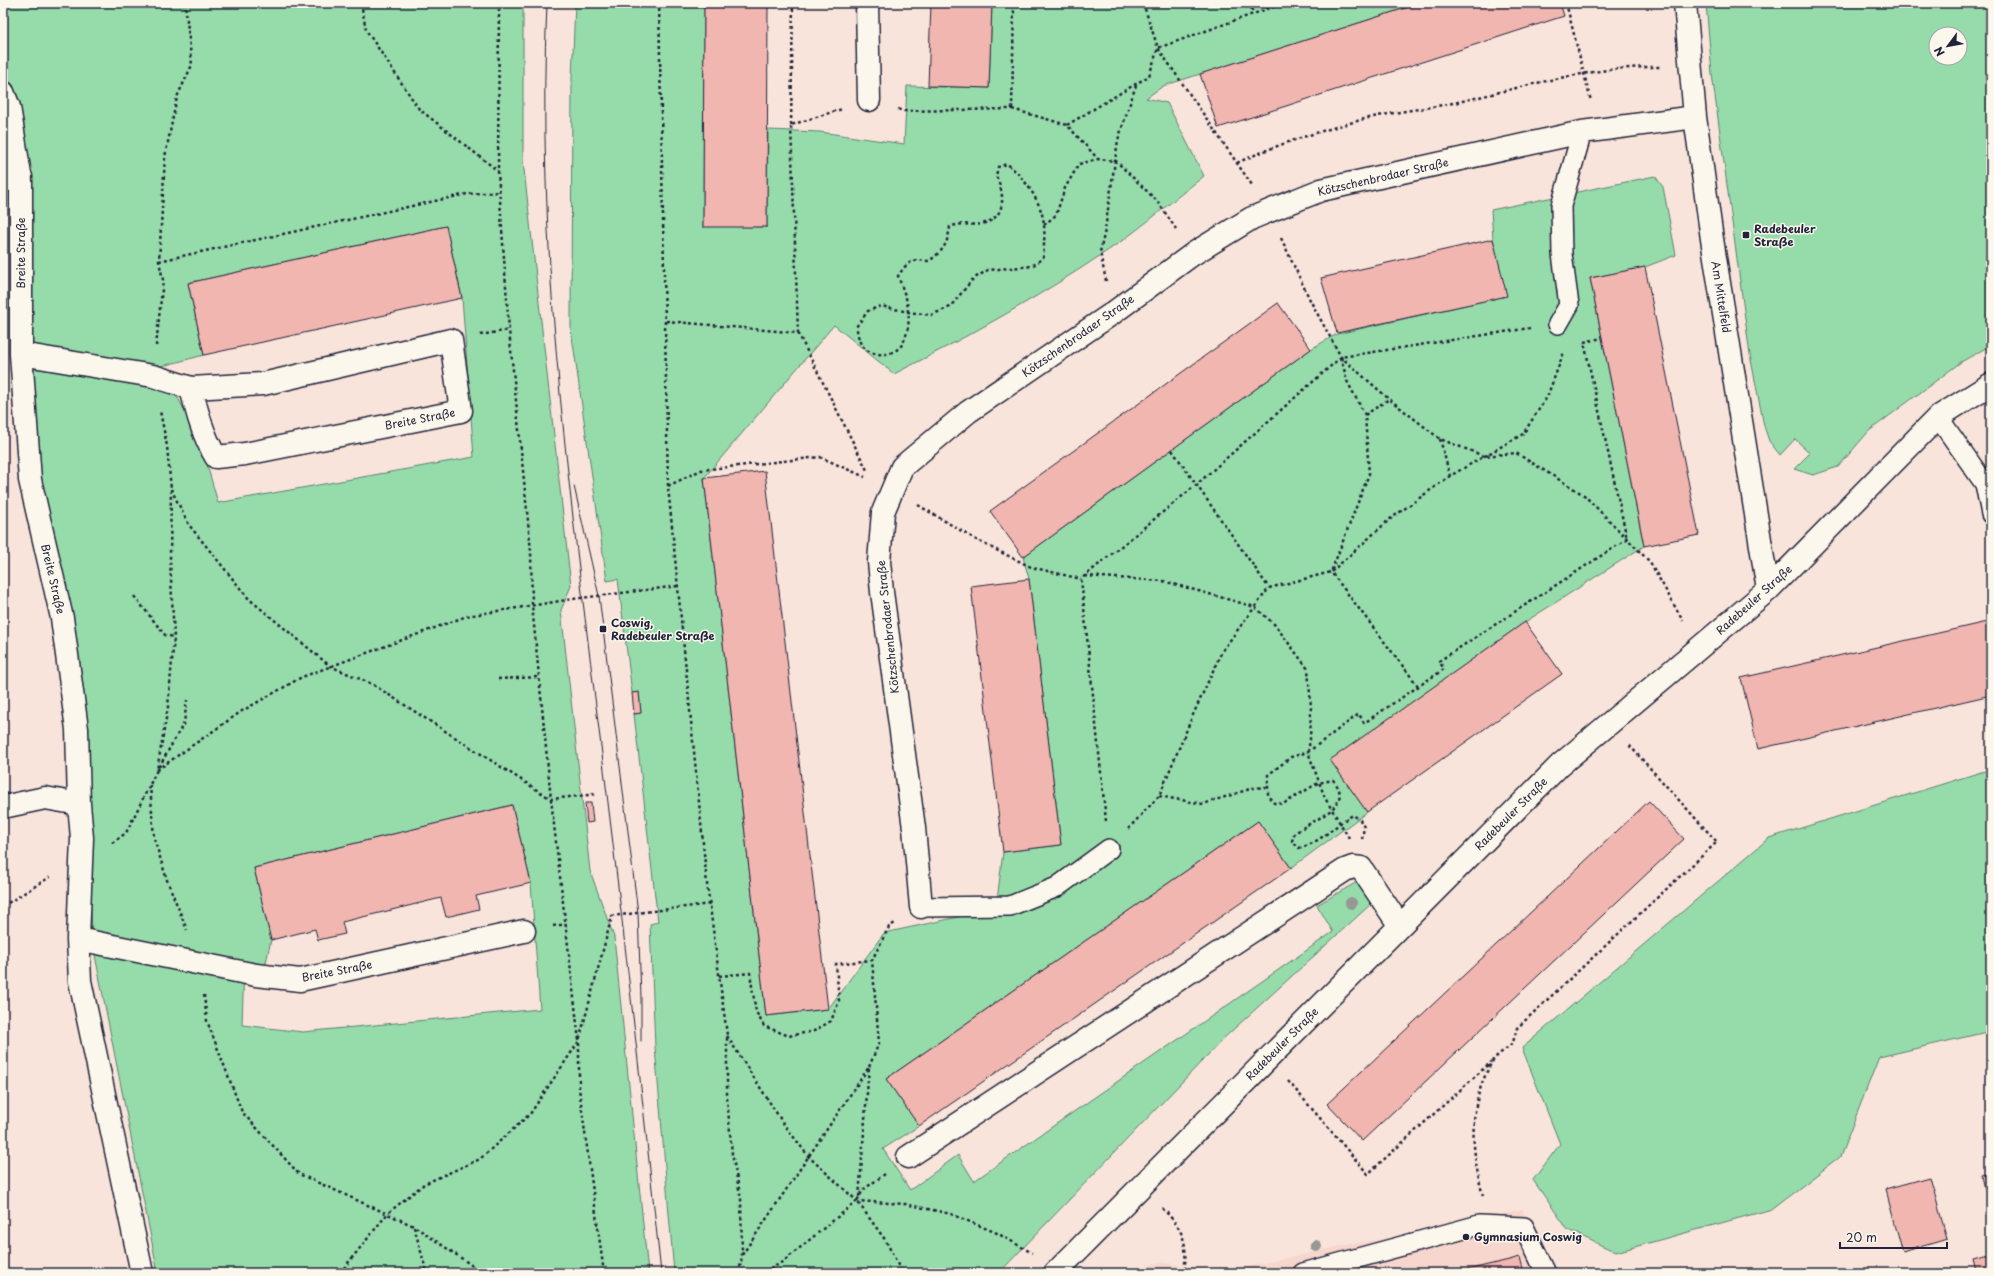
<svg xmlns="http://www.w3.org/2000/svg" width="1994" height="1276" viewBox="0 0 1994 1276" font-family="'Playpen Sans',sans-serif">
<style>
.built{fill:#f6d6cd}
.green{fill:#96dcaa;stroke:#5c7f72;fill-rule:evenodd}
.building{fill:#f1b6b0;stroke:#22223b}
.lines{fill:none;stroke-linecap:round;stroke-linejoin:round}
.lane-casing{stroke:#22223b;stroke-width:22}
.street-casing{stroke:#22223b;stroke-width:25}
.path{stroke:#22223b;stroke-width:2.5;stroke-dasharray:3 3;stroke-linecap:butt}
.lane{stroke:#fbf7ec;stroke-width:19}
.street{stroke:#fbf7ec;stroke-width:22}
.tram{stroke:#22223b;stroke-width:1}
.tree{fill:#969895}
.poi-dot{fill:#22223b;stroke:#fbf7ec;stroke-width:1.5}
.labels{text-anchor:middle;stroke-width:3;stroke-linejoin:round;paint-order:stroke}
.street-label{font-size:11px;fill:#22223b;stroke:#fbf7ec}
.poi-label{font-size:11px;font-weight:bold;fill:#22223b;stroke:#fbf7ec;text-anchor:start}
</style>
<rect width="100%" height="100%" fill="#f8e4da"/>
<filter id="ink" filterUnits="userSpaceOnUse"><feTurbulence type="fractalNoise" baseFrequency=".025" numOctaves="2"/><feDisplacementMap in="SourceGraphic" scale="8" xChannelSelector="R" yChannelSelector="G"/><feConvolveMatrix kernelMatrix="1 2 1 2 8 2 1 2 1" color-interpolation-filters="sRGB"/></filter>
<g filter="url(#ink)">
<path class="built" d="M1522,1209L1556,1273H1220L1351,1244L1438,1230Z
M1160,1262L1219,1273H1126Z"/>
<path class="green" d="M3,3H523V161L571,586L561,610L590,871L614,937L648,1273H158L92,940L88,784L33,480L3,83ZM446,226L462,298L474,457L218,503L200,440L178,398L147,370L204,355L188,283ZM512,805L531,883L540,1009L303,1032L242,1025L244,964L265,967L271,940L254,868Z
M575,3H704L703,226L767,227L768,130L820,132L904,144L907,86L989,88L992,3H1421L1163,86L1146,98L1167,103L1204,176C1173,200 1143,227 1110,249C1041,296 969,336 894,374L834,325L704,478L766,1016L828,1009L884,933L996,909L1003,852L1061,845L1029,579L1023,557L1311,349L1337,334L1506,296L1493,239L1491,210L1655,176L1663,187L1676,255L1645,267L1590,278L1644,546L1525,622L1331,760L1367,812L1291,868L1258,821L886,1079L919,1126L883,1149L910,1190L958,1155L974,1181L1333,932L1317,905L1357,882L1371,904L1225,1037L999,1273H674L655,1047L650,924L658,922L634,714L641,713L639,692L632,693L618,579L607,581L571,329L572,79Z
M1706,3H1991V345L1961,362L1869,431L1838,467L1813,475L1794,469L1810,453L1795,439L1780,455L1769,441L1764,426L1750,355L1712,74ZM1936,34H1960V58H1936Z
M1991,769V1031L1879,1057L1840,1157L1772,1209L1616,1252L1568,1230L1533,1180L1560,1144L1522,1048L1769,838Z"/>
<path class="building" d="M704,3H768L767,227H703Z
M931,3H992L989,88L928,86Z
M1421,3H1560L1564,16L1218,128L1200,74Z
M446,226L462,298L204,355L188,283Z
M1493,239L1507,296L1337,333L1321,278Z
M1645,267L1699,535L1644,546L1590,278Z
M1278,303L1311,349L1023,557L990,511Z
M765,471L828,1009L766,1016L704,478Z
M1029,579L1061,845L1003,852L971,586Z
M1991,621V695L1758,749L1741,678Z
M1525,622L1562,674L1367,812L1330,760Z
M639,692L641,713L634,714L632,693Z
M1649,801L1684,839L1362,1141L1327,1104Z
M585,803H591L593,822L587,823Z
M512,805L531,883L476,896L479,909L446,917L441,898L342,922L345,934L318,940L315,929L271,940L254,868Z
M1258,821L1291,868L919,1126L886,1079Z
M1991,1174V1212L1983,1176Z
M1930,1177L1947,1239L1903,1252L1886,1189Z
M1991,1256V1273H1976L1973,1261Z
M1520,1257L1524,1273H1454L1509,1260Z"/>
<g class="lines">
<defs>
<path id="lane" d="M1558,324L1569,305L1562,254L1561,206L1582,132
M1938,417L1985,484L1991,514
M921,907L1010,906L1057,887L1109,849
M1303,1273L1479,1225L1524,1227L1546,1273"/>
<path id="street" d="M867,3L869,100
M1685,3L1695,117L1712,239L1768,590
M3,92L9,107L21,181V354L30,480L62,618L77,729L79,804L82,838L78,939L80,981L142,1273
M3,181L21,177
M21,354L153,376L191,388L263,384L451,340L461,411L245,454L216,457C203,436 197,412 191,388
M3,807L45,798L79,804
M921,907L914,828L882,592L879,562L883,512L902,467L968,412L1113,313L1193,254L1252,218L1321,190L1582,132L1695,117
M78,939L256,975L300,980L524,931
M908,1157L1345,870L1353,867L1361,868L1400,926
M1055,1273L1560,765L1768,590L1938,417L1991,384"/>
</defs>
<use href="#lane" class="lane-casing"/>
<use href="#street" class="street-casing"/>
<path class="path" d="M361,3L366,30L419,109L498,171
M499,3L498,171L509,330L531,551L532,605L551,799L579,1041V1088L604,1273
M659,3L668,486L707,884L727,1035V1098L732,1154L741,1199L742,1256L739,1273
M1143,3L1158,48L1252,185
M1249,3L1253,13
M1566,3L1591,101
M898,109L904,111L1012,109L1014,3
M1012,109L1067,125L1098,159L1116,161L1158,202L1176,229
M791,125L793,3
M1067,125L1149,76L1158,48L1284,3
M1237,163C1275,145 1317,132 1357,121C1390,112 1425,109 1458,102C1524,87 1591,66 1660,67
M1044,225L1056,215L1065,188L1079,164L1098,159
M1281,238L1311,302L1341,357L1389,399L1440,439L1484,456L1516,453L1584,495L1650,562L1683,621
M159,261L467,194L499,192
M1106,281L1100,252L1105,230L1118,140L1136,85
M908,312L907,301L898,276C908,261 912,259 929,261C944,250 947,245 950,227C961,222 970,226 981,224C1007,219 1005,194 996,176L998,167L1007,164C1022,175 1037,196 1042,214C1046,228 1044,244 1043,258L1032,266L988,270L973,279L950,307L931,315L908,312L881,306L868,311L856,327C858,332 858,338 860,342C867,357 891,358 901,346C907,337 910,323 908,312
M666,321L798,333L791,125L842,109
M798,333L867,470
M480,335L509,330
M1584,342L1602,338
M156,346L163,280L159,261L165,157L177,97L192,65L185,3
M1365,415L1389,399
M1440,439L1450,476
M1172,450L1269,588
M668,486L701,470L820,457L865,477
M171,489L189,525L249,599L330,666L372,684L551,799L597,794
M918,505L980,542L1031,567L1081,579
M1085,576L1163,581L1255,607L1275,625L1308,669L1311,707L1310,740L1308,752L1325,798L1349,838
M134,596L165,635L174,637
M498,679L539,677
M1418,686L1331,572L1389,520L1450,476L1523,434L1547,397L1564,352
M159,767L184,723L187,700
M157,770L242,711L302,677L467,616L573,599L678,586
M150,785L154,838L167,880L187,930
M1159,796L1203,804L1253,788L1267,787
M1106,821L1081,579L1196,485L1341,357L1530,328
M1128,829L1159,796L1193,715L1222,651L1269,588L1331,572L1369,474L1365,415L1347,381L1341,357
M1362,839L1364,827L1360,820L1353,815C1334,825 1321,843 1299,848L1292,841L1294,834C1310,820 1357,807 1333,780L1318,783L1283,804L1274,803L1268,796V775L1291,757L1308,752L1359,714L1364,723L1444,669L1439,661L1627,539L1584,342
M112,843L126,833L157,770L168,707L174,637L170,559L171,489L167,446L160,411
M3,906L50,877
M553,926L567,924
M719,976L750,973L756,1012L764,1026L789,1036L814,1031L831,1021L839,1001L836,964L872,960
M204,995L207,1021L242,1112L299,1174L414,1226L483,1273
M727,1036L783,1123L809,1157L857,1201L905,1204L951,1214L997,1233L1032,1253
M869,1067L879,1043L872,960L889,927L895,923
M1288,1081L1368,1174L1491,1062
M885,1174L863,1190L857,1201L886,1241L902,1273
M1483,1196C1471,1150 1467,1106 1492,1062C1497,1054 1506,1050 1512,1043C1515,1039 1515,1033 1517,1028L1717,842L1629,745
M1162,1208C1184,1230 1188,1242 1184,1273
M414,1227L427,1273
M742,1255L869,1067L859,1197
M340,1273L388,1213L424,1184L480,1159L530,1114L579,1041L612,916L710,904
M765,1273L785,1260L857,1201"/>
<use href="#lane" class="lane"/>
<use href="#street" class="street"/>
<path class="tram" d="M547,3C536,238 567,473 596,706C620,895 641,1084 661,1273
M574,486L599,596L638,913L641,998V1041"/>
</g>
<g class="tree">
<circle cx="1351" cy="903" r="6"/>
<circle cx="1316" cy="1246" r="6"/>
</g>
</g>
<g class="poi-dot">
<rect x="1742" y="231" width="8" height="8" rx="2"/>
<rect x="599" y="625" width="8" height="8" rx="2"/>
<circle cx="1466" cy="1237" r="4"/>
</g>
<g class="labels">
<g class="street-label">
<text transform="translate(1383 177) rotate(-13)" y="4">Kötzschenbrodaer Straße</text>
<text transform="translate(21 253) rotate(-90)" y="4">Breite Straße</text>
<text transform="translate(1721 297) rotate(81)" y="4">Am Mittelfeld</text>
<text transform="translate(1078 336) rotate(-35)" y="4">Kötzschenbrodaer Straße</text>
<text transform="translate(420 419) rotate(-11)" y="4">Breite Straße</text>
<text transform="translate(53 579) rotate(77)" y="4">Breite Straße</text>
<text transform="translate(1754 600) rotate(-42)" y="4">Radebeuler Straße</text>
<text transform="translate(888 627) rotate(-96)" y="4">Kötzschenbrodaer Straße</text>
<text transform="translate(1511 814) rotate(-45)" y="4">Radebeuler Straße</text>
<text transform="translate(337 971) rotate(-11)" y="4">Breite Straße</text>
<text transform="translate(1282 1044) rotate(-45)" y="4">Radebeuler Straße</text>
</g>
<g class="poi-label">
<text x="1754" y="233">Radebeuler<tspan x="1754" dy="13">Straße</tspan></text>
<text x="611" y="627">Coswig,<tspan x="611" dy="13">Radebeuler Straße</tspan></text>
<text x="1474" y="1241">Gymnasium Coswig</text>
</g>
</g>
<rect width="1994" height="1276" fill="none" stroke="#fbf7ec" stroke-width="16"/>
<rect x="8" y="8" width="1978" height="1260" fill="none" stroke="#22223b" stroke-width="1.5" filter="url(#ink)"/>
<g transform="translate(1948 46) rotate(238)"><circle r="19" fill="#fbf7ec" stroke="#a4a2a5"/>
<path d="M0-3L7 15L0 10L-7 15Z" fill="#22223b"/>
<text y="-6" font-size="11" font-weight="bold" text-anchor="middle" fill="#22223b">N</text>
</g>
<path d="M1840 1242v6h107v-6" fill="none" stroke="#22223b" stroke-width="2"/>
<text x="1846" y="1242" font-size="12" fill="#22223b" stroke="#fbf7ec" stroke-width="3" paint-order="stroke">20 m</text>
</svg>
